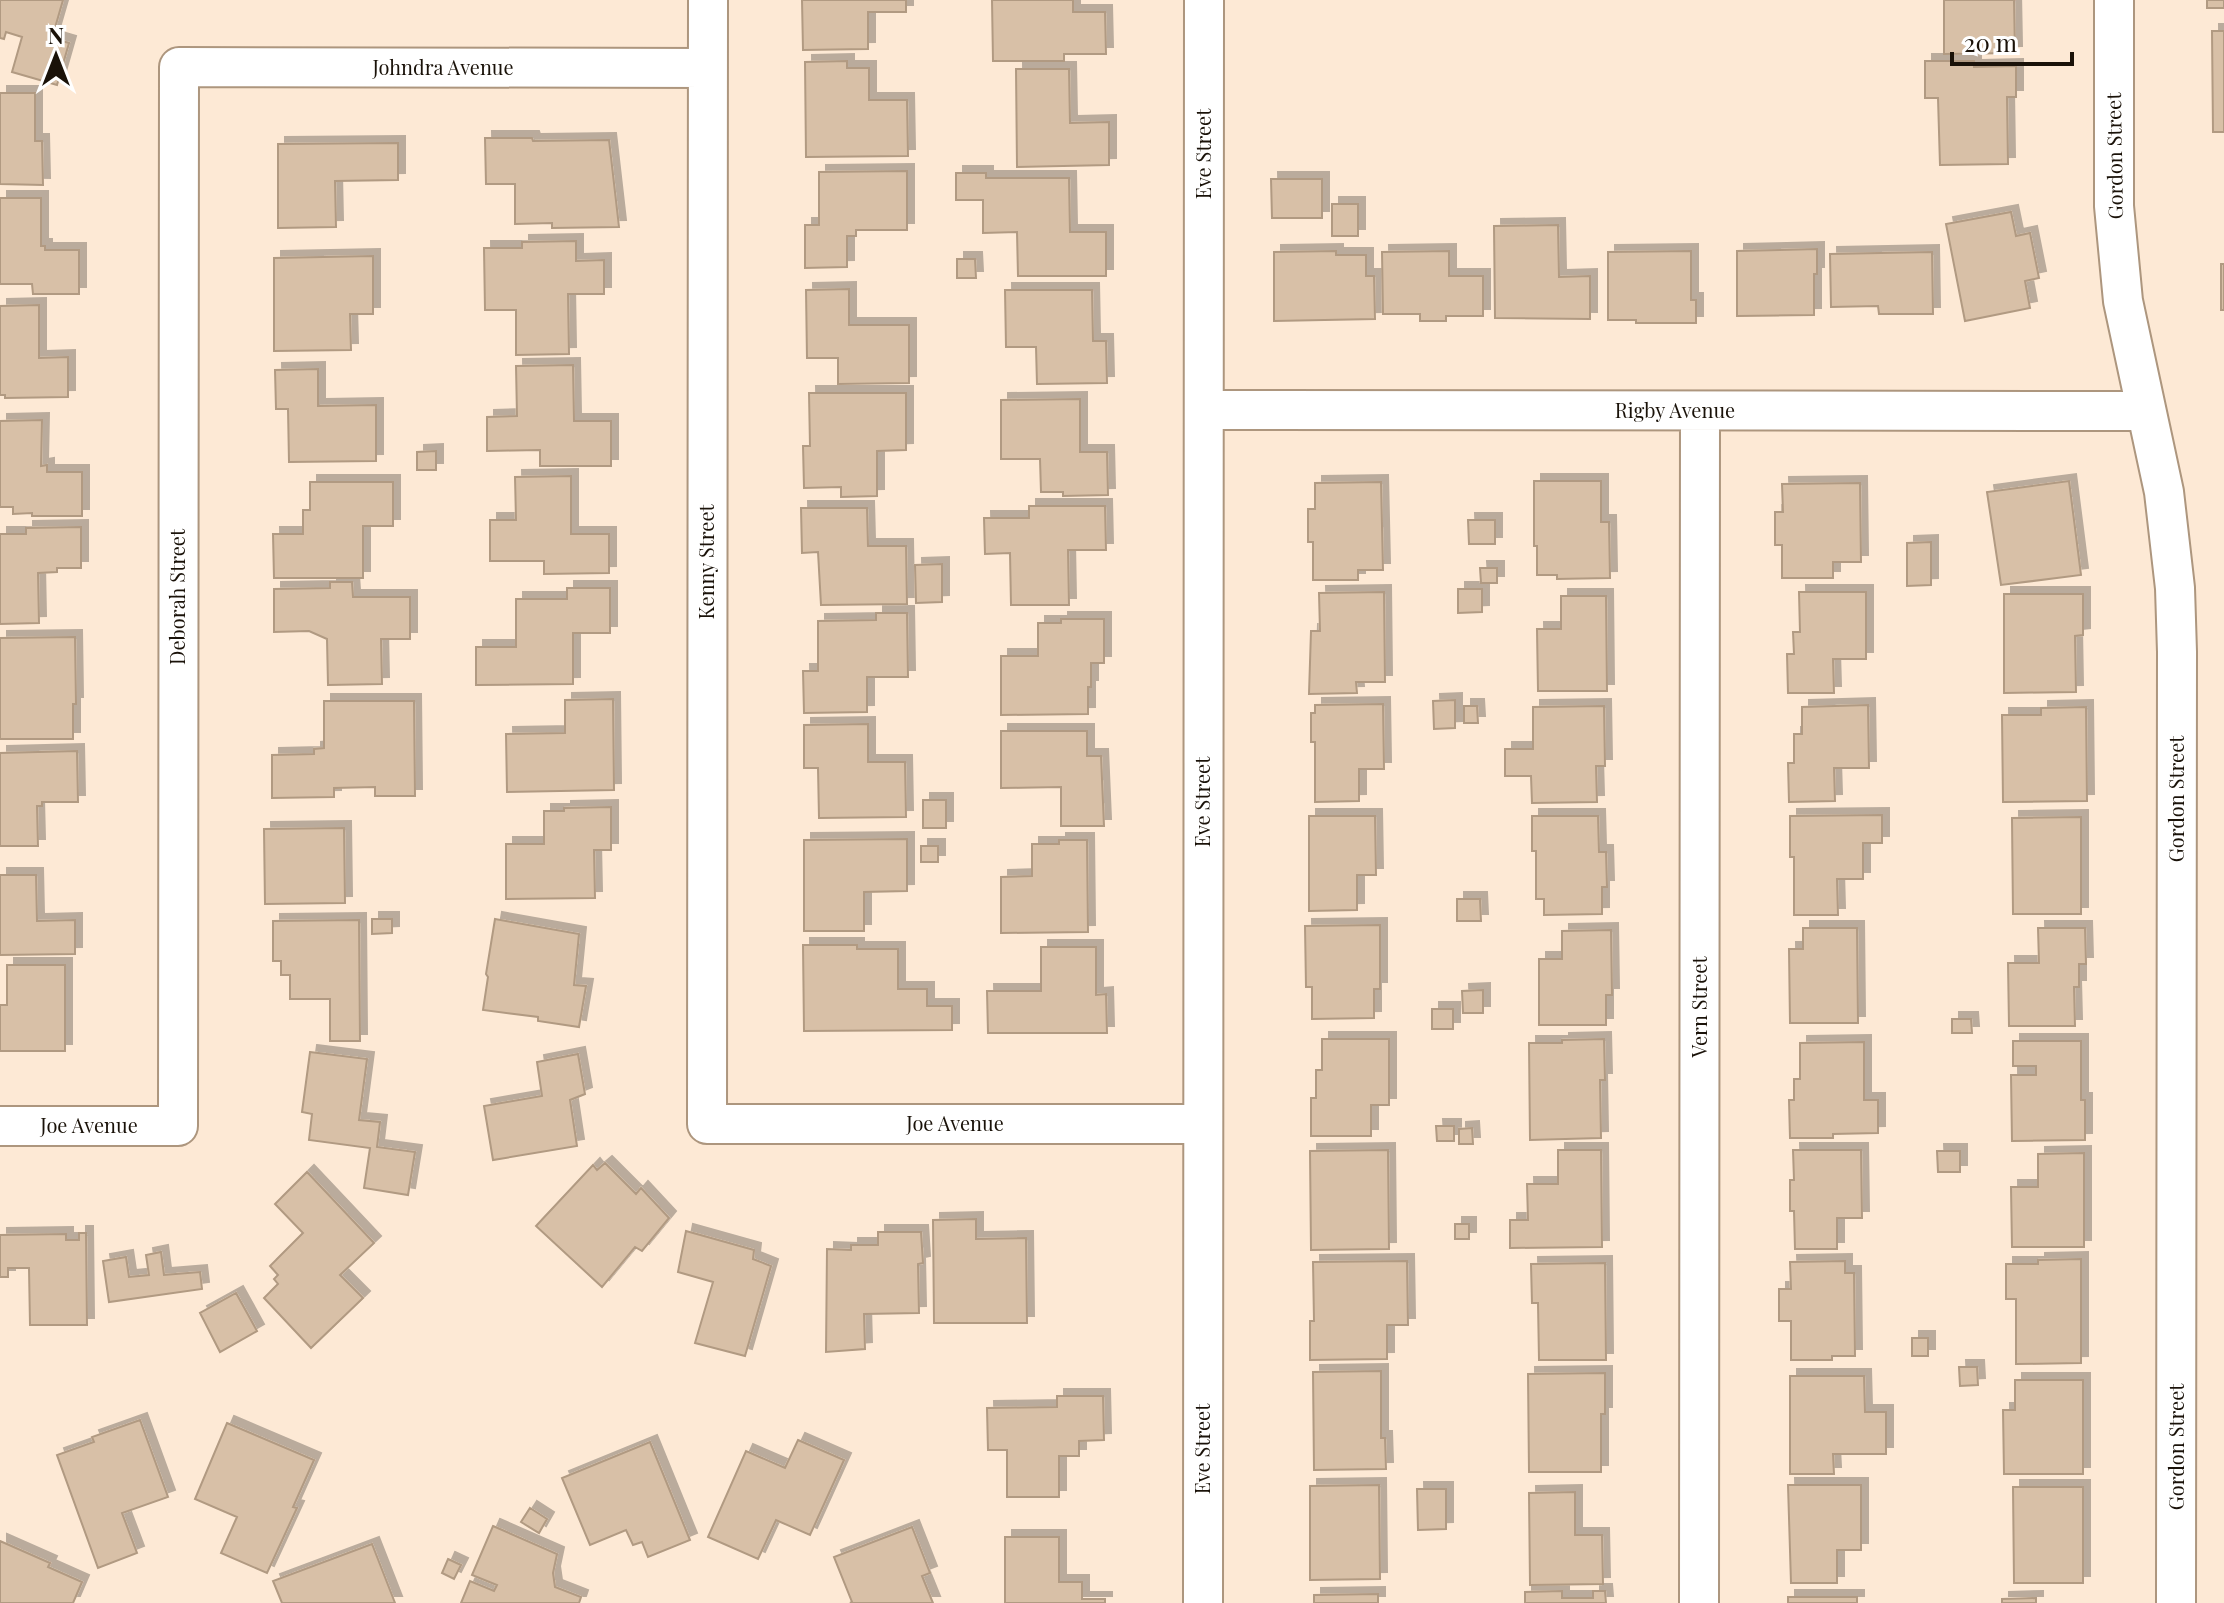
<svg xmlns="http://www.w3.org/2000/svg" width="2224" height="1603" viewBox="0 0 2224 1603" font-family="'Playfair Display',serif">
<style>
.building{fill:#d8c0a7;stroke:#b19a82;stroke-width:2;filter:url(#shadow)}
.lines{fill:none;stroke-linecap:round;stroke-linejoin:round}
.street-casing{stroke:#ad967e;stroke-width:42}
.street{stroke:#fff;stroke-width:38}
.labels{text-anchor:middle;stroke-width:8;stroke-linejoin:round;paint-order:stroke}
.street-label{font-size:20px;fill:#1a1209;stroke:#fff}
</style>
<defs>
<filter id="shadow"><feDropShadow dx="7" dy="-7" stdDeviation="0" flood-color="#0004"/></filter>
</defs>
<rect width="100%" height="100%" fill="#fde9d5"/>
<path class="building" d="M0,0H63L52,38L69,43L57,85L12,72L22,37L6,32L4,39L0,38Z
M802,0H906V12H868V49L803,50Z
M992,0H1073V12H1105L1106,54H1064V61H993Z
M1944,0H2014L2015,53L1944,54Z
M2207,0H2224V8H2207Z
M2212,31H2224V132H2213Z
M847,61V68H869V100H907L908,156L806,157L805,62Z
M1925,61H1974V67L2016,66V97H2007L2008,164L1940,165L1938,98H1925Z
M1016,69H1069L1070,123L1109,122V165L1017,167Z
M0,93H35V141H42L43,185L0,184Z
M485,138H532L533,141L609,140L619,227L552,228V223L515,224V184H486Z
M398,143V180L335,181L336,227L278,228V144Z
M907,171V230H856V236H847V267L805,268V225H819V172Z
M956,173H986V178H1069L1070,232H1106V276H1018L1017,232L983,233V200H956Z
M1271,179H1322V218H1272Z
M0,198H41V246H45V250H79V294H33L32,284H0Z
M1332,204H1358V236H1332Z
M2011,212L2016,236L2030,233L2039,278L2025,281L2030,308L1965,321L1946,224Z
M1558,225L1559,277L1590,276V319L1495,318L1494,226Z
M576,241V261L604,260V294H568L569,354L516,355V310H485L484,248H522V242Z
M1817,249V274H1814V315L1737,316V251Z
M1336,251V255H1366V276H1374L1375,319L1274,321V252Z
M1449,251V276H1483V316H1446V321H1420V314H1383L1382,252Z
M1691,251V300H1696V323H1636V320H1608V252Z
M1932,252L1933,314H1879L1878,306L1831,307L1830,254Z
M373,256V314H350L351,350L274,351V258Z
M957,259H975L976,278H957Z
M2221,264H2224V310H2221Z
M849,289V325H909V383L838,384V358H807L806,290Z
M1005,290H1092L1093,341H1106L1107,383L1037,384L1036,347H1006Z
M39,305V358L68,357V397L5,398V395H0V306Z
M573,365L574,421H611V466H540V450L487,451V417L517,416L516,366Z
M318,369V406L376,405V461L289,462L288,409H276L275,370Z
M809,393H906V450L877,451V496L841,497V487L804,488L803,446H810Z
M1080,399V452H1107L1108,495L1063,496V492H1041L1040,459H1001V400Z
M42,420L41,466L47,465V472H82V516H32V513L13,514V507H0V421Z
M436,451V470H417V452Z
M571,476V534H609V573L544,574V561H490V520H516L515,477Z
M1534,481H1601V522H1609L1610,578L1557,579V575H1537V546H1534Z
M2069,481L2081,575L2001,585L1987,492Z
M310,482H393V526H363V578H274L273,534H303V510H310Z
M1381,482L1383,570H1358V580H1313V542H1308V509H1315V483Z
M1860,483L1861,562H1833V578H1782V545H1775V512H1783L1782,484Z
M1029,506H1105L1106,550H1068L1069,605H1011L1010,553L985,554L984,518H1029Z
M801,508H867L868,546H906L907,604L821,605L818,552L802,553Z
M1468,520H1495V544H1469Z
M81,527V568H57V572L38,573L39,623L0,624V534H26V528Z
M1931,542V585L1907,586V543Z
M942,564V602L916,603L915,565Z
M1480,568H1497V583H1481Z
M330,582H352L353,597H410V639H381L382,684L328,685L327,639L309,631L274,632V589L330,588Z
M567,588H610V633H573V684L476,685V647H516V599H567Z
M1458,589H1482V612L1458,613Z
M1384,592L1385,682H1356L1357,693L1309,694L1311,631H1320L1319,593Z
M1799,592H1866V659H1833L1834,693H1788L1787,654H1794L1793,632H1800Z
M2004,594H2083V635L2075,636L2076,692L2004,693Z
M1561,596H1606L1607,691H1538L1537,629H1561Z
M876,613H907L908,677H867V712L804,713L803,671H818V621L876,620Z
M1061,619H1104V663H1091V687H1088V714L1001,715V656H1038V623H1061Z
M75,637L76,704H73V739H0V638Z
M613,699L614,790L507,792L506,734L565,733V700Z
M1455,700V728L1434,729L1433,701Z
M324,701H414L415,796H375V787L334,788V797L272,798V755L314,754V749L324,748Z
M1383,704L1384,769H1359V801L1315,802V742H1311V713H1315V705Z
M1868,705L1869,768H1834L1835,801L1789,802L1788,763H1794V734H1802V707Z
M1464,706H1477L1478,723H1464Z
M1604,706L1605,766H1596L1597,802L1532,803L1531,776H1505V749H1533V707Z
M2086,707L2087,801L2003,802L2002,715H2041V708Z
M868,724V762H905L906,817L819,818L818,768H804V725Z
M1001,731H1087V756H1101L1104,826H1061V787L1001,788Z
M77,751L78,802H42V806H37L38,846H0V753Z
M923,800H946V828H923Z
M611,807V850H594L595,898L506,899V844H544V811H564V808Z
M1882,815V843H1863V879H1837L1838,915H1794V857H1790V816Z
M1309,816H1375L1376,875H1357V910L1309,911Z
M1532,816H1598L1599,852H1606L1607,887H1602V914L1544,915V899H1536V851H1532Z
M2081,817V914H2013L2012,818Z
M344,828L345,903L265,904L264,829Z
M907,839V891L864,892V931H804V840Z
M1059,840H1087L1088,932L1001,933V877L1032,876V844H1059Z
M921,846H938V862H921Z
M0,875H36L37,921L75,920V954L0,955Z
M1457,899H1480L1481,921H1457Z
M372,919H392V933L372,934Z
M495,919L579,934L574,985L586,986L579,1027L538,1021V1017L483,1010L488,977L486,974Z
M359,920L360,1041H330V999H290V975H281V961H273V921Z
M1380,925V989H1374V1018L1312,1019V987H1306L1305,926Z
M1803,928H1857L1858,1023H1790L1789,949H1803Z
M2038,928H2085L2086,964H2079V987H2074L2075,1026H2009L2008,963H2039Z
M1611,930L1612,995H1606V1025H1539V959H1562V931Z
M803,945H857V949H898V989H927V1006H952V1030L804,1031Z
M1041,947H1096V995L1106,994L1107,1033H988L987,991H1041Z
M7,965H65V1051H0V1005H7Z
M1483,990V1013H1463L1462,991Z
M1432,1009H1453V1029H1432Z
M1952,1019H1971L1972,1033H1952Z
M1322,1039H1389V1105H1371V1136H1311V1098H1316V1070H1322Z
M1604,1039L1605,1080H1600L1601,1138L1530,1140L1529,1043H1562V1040Z
M2013,1041H2081V1100H2085V1140L2012,1141L2011,1075H2036V1066H2013Z
M1864,1042V1100H1878V1133L1833,1134V1138H1790L1789,1100H1794V1079H1800V1043Z
M310,1052L367,1059L359,1120L380,1122L377,1147L415,1152L408,1195L364,1188L370,1148L309,1140L312,1114L302,1112Z
M578,1054L585,1094L570,1100L577,1146L493,1160L484,1106L542,1096L537,1062Z
M1436,1126H1454V1141H1437Z
M1472,1128L1473,1144H1459V1129Z
M1388,1150L1389,1249L1311,1250L1310,1151Z
M1558,1150H1601L1602,1247L1510,1248V1220H1528L1527,1184H1558Z
M1793,1150H1861L1862,1218H1837V1249H1795L1794,1211H1790V1180H1794Z
M1937,1151H1960V1172H1938Z
M2084,1153V1247H2012L2011,1187H2038V1154Z
M605,1163L636,1194L641,1188L669,1218L642,1251L635,1247L602,1287L536,1226L593,1165L597,1170Z
M307,1172L374,1243L340,1275L363,1298L311,1348L264,1298L278,1284L274,1279L278,1275L270,1266L303,1233L275,1204Z
M976,1219V1239L1026,1238L1027,1323H934L933,1220Z
M1455,1224H1469V1239H1455Z
M686,1231L754,1250L753,1259L771,1266L745,1356L695,1343L713,1282L678,1272Z
M878,1232H921L923,1263L918,1264L919,1313L864,1314L865,1349L826,1352L827,1249L851,1250V1245H878Z
M79,1233H86L87,1325H30L29,1268H8V1277H0V1235L66,1234V1240H79Z
M161,1252L164,1275L200,1272L202,1289L109,1302L103,1261L126,1257L129,1277L149,1275L146,1255Z
M2081,1259V1363L2016,1364V1299H2006V1264H2038V1260Z
M1407,1261L1408,1325H1387V1359L1310,1360V1321H1314L1313,1262Z
M1845,1261V1273H1854L1855,1356H1832V1360H1791V1321H1779V1289H1791L1790,1262Z
M1605,1263L1606,1360H1539L1538,1303H1532L1531,1264Z
M236,1293L257,1331L220,1352L200,1313Z
M1912,1338H1928V1356H1912Z
M1959,1367H1977L1978,1385L1960,1386Z
M1381,1371V1438H1385L1386,1469L1314,1470L1313,1372Z
M1605,1373V1414H1601V1472H1529L1528,1374Z
M1790,1376H1864L1865,1412H1886V1454H1833L1834,1474H1790Z
M2015,1380H2083V1474H2004L2003,1410H2015Z
M1057,1396H1103L1104,1440L1079,1441V1456H1059V1497H1007V1450H988L987,1408L1057,1407Z
M140,1420L168,1497L122,1513L137,1553L98,1568L57,1455L94,1442L92,1437Z
M227,1423L314,1460L293,1507L297,1508L267,1573L221,1553L237,1517L195,1499Z
M798,1440L844,1460L810,1535L776,1520L758,1559L708,1537L746,1451L785,1468Z
M650,1442L690,1540L648,1557L642,1542L633,1545L626,1530L590,1545L562,1478Z
M1379,1485L1380,1579L1310,1580V1486Z
M1788,1485H1861V1550H1837V1583H1791Z
M2013,1487H2083V1583H2014Z
M1417,1489H1446V1529L1418,1530Z
M1575,1492V1535H1602L1603,1584L1530,1585L1529,1493Z
M530,1508L547,1519L539,1533L521,1522Z
M493,1526L557,1554L553,1573L555,1587L581,1597L579,1603H461L470,1581L494,1591L497,1585L472,1575Z
M912,1527L930,1573L922,1576L933,1603H850L852,1602L834,1557Z
M1005,1537H1059V1582H1082V1599H1105V1603H1005Z
M0,1541L50,1563L48,1567L82,1582L73,1603H0Z
M372,1544L395,1603H282L273,1581Z
M448,1559L461,1565L454,1579L442,1573Z
M1562,1591V1598H1593V1591H1605L1606,1603H1525V1592Z
M1378,1594V1603H1314V1595Z
M1788,1597H1857V1603H1788Z
M2036,1598V1603H2002V1599Z"/>
<g class="lines">
<defs>
<path id="street" d="M708,0L707,1124H1203
M2114,0V206L2123,301L2164,492L2175,588L2177,652L2176,1603
M1204,410L2146,411
M0,1126H178L179,67L708,68
M1203,1603L1204,0
M1699,1603L1700,411"/>
</defs>
<use href="#street" class="street-casing"/>
<use href="#street" class="street"/>
</g>
<g class="labels">
<g class="street-label">
<text x="443" y="75">Johndra Avenue</text>
<text transform="translate(1204 154) rotate(-90)" y="7">Eve Street</text>
<text transform="translate(2115 156) rotate(-91)" y="7">Gordon Street</text>
<text x="1675" y="418">Rigby Avenue</text>
<text transform="translate(707 562) rotate(-90)" y="7">Kenny Street</text>
<text transform="translate(178 597) rotate(-90)" y="7">Deborah Street</text>
<text transform="translate(2177 799) rotate(-90)" y="7">Gordon Street</text>
<text transform="translate(1203 802) rotate(-90)" y="7">Eve Street</text>
<text transform="translate(1700 1007) rotate(-90)" y="7">Vern Street</text>
<text x="955" y="1131">Joe Avenue</text>
<text x="89" y="1133">Joe Avenue</text>
<text transform="translate(2177 1447) rotate(-90)" y="7">Gordon Street</text>
<text transform="translate(1203 1449) rotate(-90)" y="7">Eve Street</text>
</g>
</g>
<g transform="translate(56 56)" stroke="#ffffff" stroke-width="6" paint-order="stroke">
<path d="M0-6L14 30L0 20L-14 30Z" fill="#1a1209"/>
<text y="-12" font-size="22" font-weight="bold" text-anchor="middle" fill="#1a1209">N</text>
</g>
<path d="M1952 52v12h120v-12" fill="none" stroke="#1a1209" stroke-width="4"/>
<text x="1964" y="52" font-size="24" fill="#1a1209" stroke="#ffffff" stroke-width="6" paint-order="stroke">20 m</text>
</svg>
